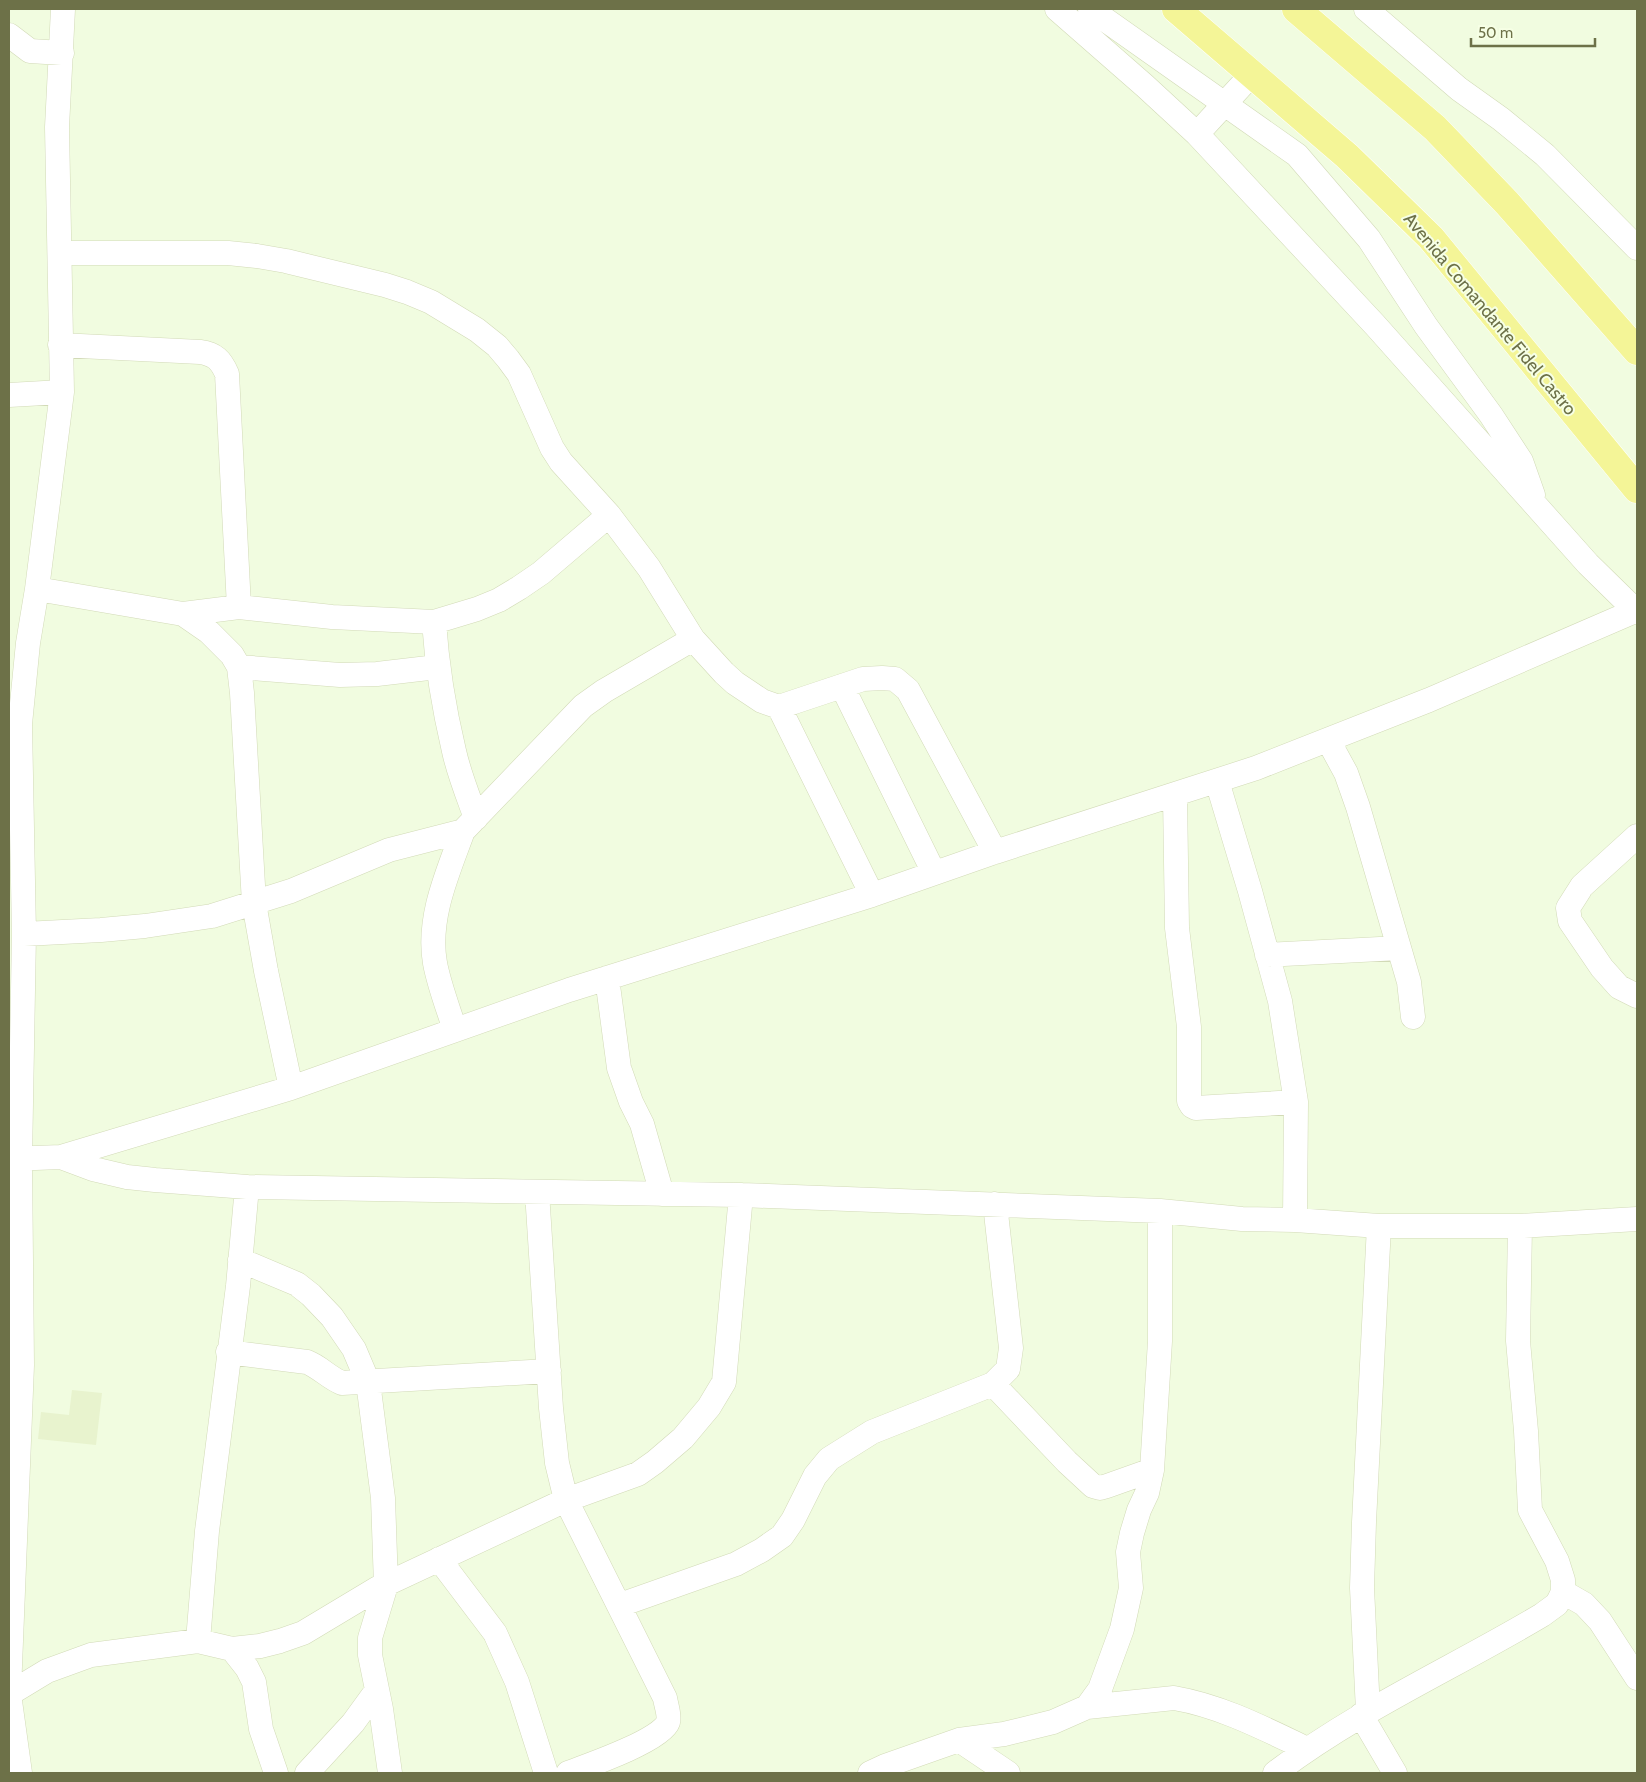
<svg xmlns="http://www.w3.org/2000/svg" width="1646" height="1782" viewBox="0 0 1646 1782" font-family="Cabin,sans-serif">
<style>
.residential{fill:#e8f3ce}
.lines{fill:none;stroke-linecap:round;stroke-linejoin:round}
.minor-casing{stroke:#d2dab7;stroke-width:25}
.highway-casing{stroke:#fff;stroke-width:29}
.minor{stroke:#fff;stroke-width:24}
.highway{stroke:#f4f597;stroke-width:28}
.labels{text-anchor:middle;stroke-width:4;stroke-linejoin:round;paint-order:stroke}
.street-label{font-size:18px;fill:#6d7148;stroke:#f6ffe5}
</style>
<rect width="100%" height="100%" fill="#f1fce0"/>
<path class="residential" d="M72,1390L102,1393L96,1445L38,1439L41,1412L69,1415Z"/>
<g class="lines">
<defs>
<path id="minor" d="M1057,9L1145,86L1197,134L1375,325L1588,564L1637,612
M1090,9L1297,155L1369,239L1426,326L1491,415L1521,461L1533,495
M1366,9L1459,89L1501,119L1545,155L1637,248
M9,35L30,51L62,53
M1197,134L1252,74
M60,253H228L257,256L286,261L385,285L407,292L431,302L477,330L497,346L508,359L519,374L552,448L561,462L609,515L649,568L693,639L724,673L735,683L762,701L779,707L863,679L882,678L895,679L908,690L995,852
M60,345L200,352C215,354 221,360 227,374L239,607
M9,395L62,392
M37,589L183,614L209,632L232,655L239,667L242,693L254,903L266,971L291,1088
M183,614L239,607L332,617L434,622L477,609L499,600L519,588L541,573L609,515
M434,622C437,666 444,709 454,751C459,774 468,796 476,818
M239,667L340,675L377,674L437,667
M842,686L934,873
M779,707L872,895
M1328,740L1346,773L1358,807L1409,982L1413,1017
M1217,781L1250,891L1280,1001L1296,1102L1295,1220
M1175,795L1177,928L1189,1027V1101L1192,1106L1196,1108L1296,1102
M1637,836L1582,886L1568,908L1570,921L1602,968L1619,987L1637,996
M24,934L101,930L145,926L212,916L291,891L389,850L463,831L583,706L604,691L693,639
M1267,955L1399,948
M607,978L619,1068L631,1102L642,1124L662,1194
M455,1030C448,1008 439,985 435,963C427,918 448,872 463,831
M61,1157L291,1088L569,990L872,895L995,852L1256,768L1429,700L1635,611
M9,1159L61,1157L93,1169L127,1177L155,1180L247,1187L741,1195L1160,1211L1242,1219L1295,1220L1379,1226H1520L1637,1219
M537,1192L551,1408L557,1463L566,1500L665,1698C666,1705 670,1715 668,1722C662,1740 587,1766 568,1773
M240,1260L297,1284L311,1295L332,1317L354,1349L368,1382L383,1498L386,1585L370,1638V1655L381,1709L390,1773
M228,1352L307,1362C320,1367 329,1378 342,1383L549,1371
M993,1384L1067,1462L1093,1486L1100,1488L1107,1486L1152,1470
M439,1559L495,1633L517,1682L546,1773
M1563,1592L1584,1604L1600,1621L1637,1678
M620,1605L736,1564L762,1550L782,1536L793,1520L815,1476L829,1459L872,1432L993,1384L1008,1369L1011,1348L995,1204
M198,1641L207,1531L238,1286L247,1187
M232,1649L247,1668L254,1682L261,1729L276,1773
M9,1691L22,1365L20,1159L24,934L20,724L28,643L37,589L62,392L57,127L63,9
M9,1694L47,1671L91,1655L198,1641L232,1649L260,1646L280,1641L303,1633L378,1588L566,1500L638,1474L655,1462L683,1438L709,1407L724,1382L741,1195
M9,1694L20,1773
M1087,1707L1174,1698C1221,1706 1265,1729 1307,1749
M1368,1711L1362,1588L1364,1522L1379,1226
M1361,1715L1395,1773
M959,1740L1008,1773
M307,1773L353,1723L377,1690
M870,1773L885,1766L959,1740L1004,1734L1053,1722L1087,1707L1100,1689L1122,1629L1131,1588L1128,1552L1132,1533L1139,1510L1147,1493L1152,1470L1160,1341V1211
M1275,1773C1358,1710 1453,1668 1542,1615L1557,1604L1563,1592V1580L1557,1561L1530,1510L1526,1431L1518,1341L1520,1226"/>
<path id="highway" d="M1176,9L1347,156L1431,238L1637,489
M1296,9L1435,128L1507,203L1637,351"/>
</defs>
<use href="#minor" class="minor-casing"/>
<use href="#highway" class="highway-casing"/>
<use href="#minor" class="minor"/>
<use href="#highway" class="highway"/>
</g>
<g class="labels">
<g class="street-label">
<text transform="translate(1490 314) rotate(50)" y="6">Avenida Comandante Fidel Castro</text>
</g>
</g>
<rect width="1646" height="1782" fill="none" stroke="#6d7148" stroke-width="20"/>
<path d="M1471 38v8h124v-8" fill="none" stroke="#6d7148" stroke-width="2.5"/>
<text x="1478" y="38" font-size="15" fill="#6d7148" stroke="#f6ffe5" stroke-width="4" paint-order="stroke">50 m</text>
</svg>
